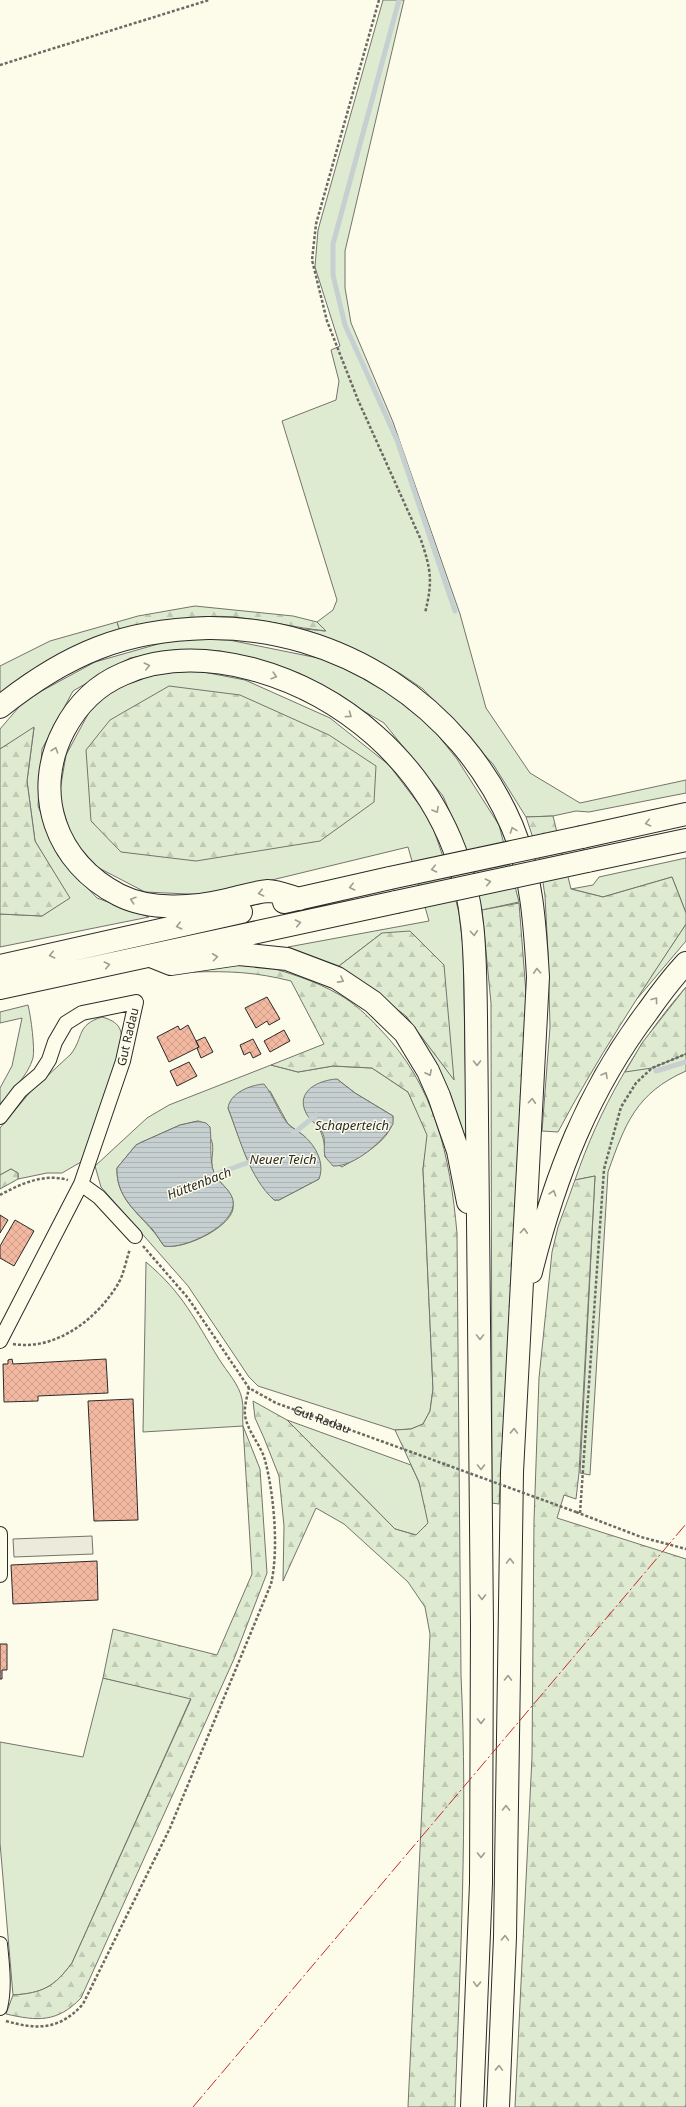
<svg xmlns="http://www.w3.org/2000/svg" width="686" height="2107" viewBox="0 0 686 2107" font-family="'Noto Sans',sans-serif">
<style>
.green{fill:#deebd1;stroke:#74746e;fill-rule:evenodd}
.forest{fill:url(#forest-firs);stroke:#74746e}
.parking{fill:#eceadb;stroke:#74746e}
.water{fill:url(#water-rules);stroke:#74746e}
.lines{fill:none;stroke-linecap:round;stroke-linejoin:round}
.stream{stroke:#c7d0d0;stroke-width:5}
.building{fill:url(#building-cross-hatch);stroke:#2b2b2b}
.street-casing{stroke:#2b2b2b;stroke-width:16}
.highway-casing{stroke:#2b2b2b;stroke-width:24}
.path{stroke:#6a6964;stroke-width:2.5;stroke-dasharray:3 2;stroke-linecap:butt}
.street{stroke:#fdfbea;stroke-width:14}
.highway{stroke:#fdfbea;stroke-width:22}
.highway-bridge-casing{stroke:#2b2b2b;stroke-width:24;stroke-linecap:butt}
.path-bridge{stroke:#6a6964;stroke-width:2.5;stroke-dasharray:3 2;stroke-linecap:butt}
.highway-bridge{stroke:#fdfbea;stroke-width:22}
.power{stroke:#c62828;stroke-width:1;stroke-dasharray:14 3 2 3;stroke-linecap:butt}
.oneway{stroke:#9e9d94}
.labels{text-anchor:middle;stroke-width:3;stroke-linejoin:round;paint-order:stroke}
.street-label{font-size:12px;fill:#2b2b2b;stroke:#fdfbea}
.water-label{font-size:13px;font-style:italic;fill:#2b2b2b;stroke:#fdfbea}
</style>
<defs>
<pattern id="forest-firs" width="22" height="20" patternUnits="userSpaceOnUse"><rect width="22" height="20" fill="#deebd1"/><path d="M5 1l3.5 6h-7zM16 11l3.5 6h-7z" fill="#bfcab4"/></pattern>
<pattern id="water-rules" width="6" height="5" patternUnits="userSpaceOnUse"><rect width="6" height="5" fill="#c7d0d0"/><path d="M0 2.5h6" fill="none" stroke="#abb3b3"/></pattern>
<pattern id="building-cross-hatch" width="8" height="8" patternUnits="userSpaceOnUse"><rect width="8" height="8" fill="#f2b8a0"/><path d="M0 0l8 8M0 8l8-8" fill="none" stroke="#d09e8a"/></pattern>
</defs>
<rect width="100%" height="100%" fill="#fdfbea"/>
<path class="green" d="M383,0H404L345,251V288L351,323L393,422L460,614L486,708L530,773L580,803L686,780V793L589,812L576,811L553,816L526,817L493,764L423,689L401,674L352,648L294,628L325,631L317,622L333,610L337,600L282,421L336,400L339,381L331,350L340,346L315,267L318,230Z
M117,622L120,631L72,649L24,675L0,695V666L50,641Z
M179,638L229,640L328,660L395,695L432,728L457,759L499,825L519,902L482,910L460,836L443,796L384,723L299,673L220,651L175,650L130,658L73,691L42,749L38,806L58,856L97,898L149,917L0,947V914L42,916L69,898L35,841L27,781L34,728L0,749V729L25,700L95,662Z
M188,669L245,680L330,718L389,765L430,819L450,877L459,913L463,947L467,1154L424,1048L406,1016L454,1079L382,933L339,966L288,947L429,921L408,847L210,895L145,892L97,867L72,839L59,796L66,755L94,703L135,679Z
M686,858V913L672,877L603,897L571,889L593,885L599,877Z
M686,924V941L631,1006Z
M686,987V1071C636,1093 625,1124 608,1172L590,1475L580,1473L595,1176L575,1180C599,1109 637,1043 686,987Z
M28,1005C31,1017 35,1048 33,1058C28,1076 11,1091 0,1104V1088L12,1066L22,1018L0,1023V1012Z
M102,1017C124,1023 123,1034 120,1054L81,1162L62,1173H47L18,1179V1173L11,1169L0,1175V1128L31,1091L71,1054C84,1037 76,1025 102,1017Z
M271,1065L298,1072L333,1066L372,1068L408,1092L428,1135L423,1169L433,1389L430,1411L423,1424L411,1429L395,1430L258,1386L249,1377L188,1286L101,1187L95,1166L147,1118L169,1105ZM337,1079L355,1093L393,1116C394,1140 360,1156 342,1167L325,1157C325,1137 321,1127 306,1113ZM270,1091L288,1124L304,1136L319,1179L279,1200H274L249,1164L228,1108ZM198,1121C202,1127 210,1135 212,1142C215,1153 208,1164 215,1175C222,1186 235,1193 233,1209C229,1229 182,1250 164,1246C160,1241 157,1235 153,1231C136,1211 116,1197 117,1168L136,1145L142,1142L180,1125Z
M146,1262C183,1293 195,1320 219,1359C227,1372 239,1384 242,1399C244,1407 242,1418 243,1426L143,1432Z
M287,1420L411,1465L419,1482L429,1523L416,1535L395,1529Z
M103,1678L191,1698L72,1963C54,1987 43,1993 13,1995L0,1843V1742L83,1757Z"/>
<path class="forest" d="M195,606L293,616L317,622L326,631C296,628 266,620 235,617C196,614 158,622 120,631L117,622L138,616Z
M169,686L240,695L329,735L376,766L374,802L320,841L196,861L121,852L91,821L86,750L110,720Z
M34,727L27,781L35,841L70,898L42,916L0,914V749Z
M553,816L571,889L603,897L672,877L686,913V924C641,992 596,1060 558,1132L542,1131L550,1027L548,953L545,896L539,856L526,817Z
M519,903L527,1006L499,1504L492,1503L491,1003L482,910Z
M410,931L444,965L454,1080L406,1016L339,966L382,933Z
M258,964C286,972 314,980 340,995C354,1003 368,1016 379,1028C435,1085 450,1156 457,1233L461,1676C468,1819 460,1963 455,2107H408L430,1634L425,1607L408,1582L344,1524L316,1508L283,1581L284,1526L279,1476L264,1438L255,1418L253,1401L287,1420L395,1529L416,1535L428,1523L419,1482L395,1430L411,1429L423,1424L430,1411L433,1389L423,1169L427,1135L408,1092L372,1068L333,1066L298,1072L271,1065L324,1044L291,981C255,972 230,971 194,972L225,965Z
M686,987V1054L652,1068L625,1072L642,1043Z
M11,1169L18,1173V1179L0,1189V1175Z
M595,1176L579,1473L576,1499L564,1495L557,1518L686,1559V2107H515L532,1757L534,1521L539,1378L552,1252L558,1227L575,1180Z
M243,1426L260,1469L267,1573L234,1659L81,1998C57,2023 37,2021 6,2014L13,1995C43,1993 54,1987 72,1963L191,1699L103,1678L113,1629L217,1655L252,1574Z"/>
<path class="parking" d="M92,1536L93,1554L14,1557L13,1539Z"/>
<path class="water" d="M337,1079L355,1093L393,1116V1124C383,1142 354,1167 333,1166C331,1163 326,1159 325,1156C323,1149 326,1141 323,1134C319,1125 310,1121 306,1113C295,1091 319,1080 337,1079Z
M264,1084C274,1096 278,1112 288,1124C292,1128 298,1131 303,1135C316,1146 325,1163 319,1179L279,1200H274C249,1177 240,1139 228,1108C230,1093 250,1085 264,1084Z
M198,1121L206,1123L210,1127C212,1142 209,1159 214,1173C218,1183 230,1188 233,1200C238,1225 184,1250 164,1246C160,1241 157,1235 153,1230C136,1211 116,1197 117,1168L136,1145L142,1142L180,1125Z"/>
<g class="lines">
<path class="stream" d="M399,0L333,244V275L345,325L397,440L455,611
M656,1071L686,1062
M293,1134L316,1115
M208,1177L255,1160"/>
</g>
<path class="building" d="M267,997L280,1019L269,1025L267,1021L256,1028L245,1008Z
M188,1025L199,1047L169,1062L157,1037L178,1026L180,1030Z
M284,1030L290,1041L270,1052L264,1041Z
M205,1037L213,1052L201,1058L197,1048L199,1047L196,1041Z
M253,1039L261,1054L253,1058L250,1052L244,1055L240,1045Z
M189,1062L197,1076L177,1086L170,1071Z
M0,1215L8,1220L0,1233Z
M15,1220L34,1231L14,1266L0,1258V1246Z
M12,1359L13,1364L106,1359L108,1393L38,1396V1401L4,1402L3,1364H8V1360Z
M133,1399L138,1520L94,1521L88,1401Z
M97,1561L98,1600L13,1604L11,1565Z
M0,1644H7V1670H2V1679H0Z"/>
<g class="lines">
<defs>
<path id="street" d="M0,1117L20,1091L40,1074L49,1060L55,1042L66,1023L82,1013L136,1002L123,1061L81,1184L0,1341
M81,1184L99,1197L135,1236
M0,1534V1575
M0,1944C2,1965 5,1987 0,2008"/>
<path id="highway" d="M0,707C30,683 62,662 98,648C133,634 171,629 208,628C340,627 460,705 512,826C532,873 535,926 538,977L512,1472L505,1937L498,2107
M582,837L686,814
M587,861L686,840
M299,899C289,896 277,891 268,891C255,892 240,897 227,900C193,908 151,911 119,895C56,863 31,793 64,730C77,705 97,685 123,674C164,656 209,658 252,669C344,694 421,761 455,851C476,905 475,961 476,1017L482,1626L481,1883L472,2107
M284,902L390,878
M151,956L171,964L239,954L287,959L337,978L373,1002L405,1033L428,1071L439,1096L458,1151L468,1202
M0,966L241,912
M0,988L396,902
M531,1272C555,1176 588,1090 648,1011C660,994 672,978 686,963"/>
</defs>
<use href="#street" class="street-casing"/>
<use href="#highway" class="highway-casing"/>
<g class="path">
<path d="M379,0L316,224L312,260L327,321L358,400L421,540C431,570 433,581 425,613"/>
<path d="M0,65L209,0"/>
<path d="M0,1195C20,1184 44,1173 68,1180"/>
<path id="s1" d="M143,1246L188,1298L249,1388L276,1403L414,1453"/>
<path d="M13,1344C56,1351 97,1319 118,1284C124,1274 126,1260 130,1249"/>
<path d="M576,1512L641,1537L686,1549"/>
<path d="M580,1513L604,1169L621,1107L636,1083L652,1068L686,1054"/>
<path d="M6,2021C37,2030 60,2030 83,2004L170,1828L271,1584C279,1550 274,1494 265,1460C261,1445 247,1431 245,1415C244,1407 247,1397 249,1388"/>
</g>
<use href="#street" class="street"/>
<use href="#highway" class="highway"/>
<defs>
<path id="highway-bridge" d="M390,878L582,837
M396,902L587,861"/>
</defs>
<use href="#highway-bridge" class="highway-bridge-casing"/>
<path class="path-bridge" d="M414,1453L576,1512"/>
<use href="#highway-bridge" class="highway-bridge"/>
<path class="power" d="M193,2107L686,1524"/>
</g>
<defs><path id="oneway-chevron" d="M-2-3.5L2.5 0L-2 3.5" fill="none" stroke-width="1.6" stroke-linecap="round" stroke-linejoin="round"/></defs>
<g class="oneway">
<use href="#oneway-chevron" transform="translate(147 666) rotate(-14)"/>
<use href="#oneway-chevron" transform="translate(274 676) rotate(17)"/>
<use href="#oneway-chevron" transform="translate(349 715) rotate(36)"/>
<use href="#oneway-chevron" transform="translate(55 750) rotate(-71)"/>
<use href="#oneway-chevron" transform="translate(436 810) rotate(61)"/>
<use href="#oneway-chevron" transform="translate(648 823) rotate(168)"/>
<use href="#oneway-chevron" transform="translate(513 830) rotate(-110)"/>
<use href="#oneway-chevron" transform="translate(434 869) rotate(168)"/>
<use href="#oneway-chevron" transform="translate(488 882) rotate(-12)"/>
<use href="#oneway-chevron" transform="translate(352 887) rotate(167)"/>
<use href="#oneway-chevron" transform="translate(261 893) rotate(168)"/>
<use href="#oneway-chevron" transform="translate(133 900) rotate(-162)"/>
<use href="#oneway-chevron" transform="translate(298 923) rotate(-12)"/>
<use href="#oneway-chevron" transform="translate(179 926) rotate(167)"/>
<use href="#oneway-chevron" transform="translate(474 933) rotate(86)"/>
<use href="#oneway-chevron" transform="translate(52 955) rotate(167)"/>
<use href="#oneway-chevron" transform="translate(215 957) rotate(-7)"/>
<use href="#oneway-chevron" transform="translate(107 965) rotate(-12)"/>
<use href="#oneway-chevron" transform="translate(537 971) rotate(-93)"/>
<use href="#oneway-chevron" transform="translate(341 980) rotate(28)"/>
<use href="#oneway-chevron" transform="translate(655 1000) rotate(-53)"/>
<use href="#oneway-chevron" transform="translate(477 1063) rotate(89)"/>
<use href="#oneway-chevron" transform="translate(429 1073) rotate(64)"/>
<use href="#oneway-chevron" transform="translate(605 1075) rotate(-60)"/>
<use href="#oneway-chevron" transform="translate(532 1101) rotate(-86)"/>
<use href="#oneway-chevron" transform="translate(553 1193) rotate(-72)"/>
<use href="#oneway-chevron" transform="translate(524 1231) rotate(-86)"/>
<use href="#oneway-chevron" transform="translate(480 1337) rotate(90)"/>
<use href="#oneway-chevron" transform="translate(514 1431) rotate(-88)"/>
<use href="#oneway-chevron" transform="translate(481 1467) rotate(90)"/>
<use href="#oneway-chevron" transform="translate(510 1561) rotate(-89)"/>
<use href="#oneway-chevron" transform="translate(482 1597) rotate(90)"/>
<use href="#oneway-chevron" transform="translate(508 1678) rotate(-89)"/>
<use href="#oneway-chevron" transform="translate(481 1721) rotate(90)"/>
<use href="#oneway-chevron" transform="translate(506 1808) rotate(-89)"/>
<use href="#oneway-chevron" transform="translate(481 1855) rotate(90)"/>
<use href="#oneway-chevron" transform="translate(505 1938) rotate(-88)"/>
<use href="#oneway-chevron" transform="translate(477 1984) rotate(92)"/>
<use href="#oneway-chevron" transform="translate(499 2068) rotate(-88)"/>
</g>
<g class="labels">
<g class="street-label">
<text transform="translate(128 1037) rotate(-77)" y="4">Gut Radau</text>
<text dy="4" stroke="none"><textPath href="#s1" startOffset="257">Gut Radau</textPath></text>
</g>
<g class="water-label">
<text x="352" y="1130">Schaperteich</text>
<text x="283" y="1164">Neuer Teich</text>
<text transform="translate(199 1183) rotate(-21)" y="5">Hüttenbach</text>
</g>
</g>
</svg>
